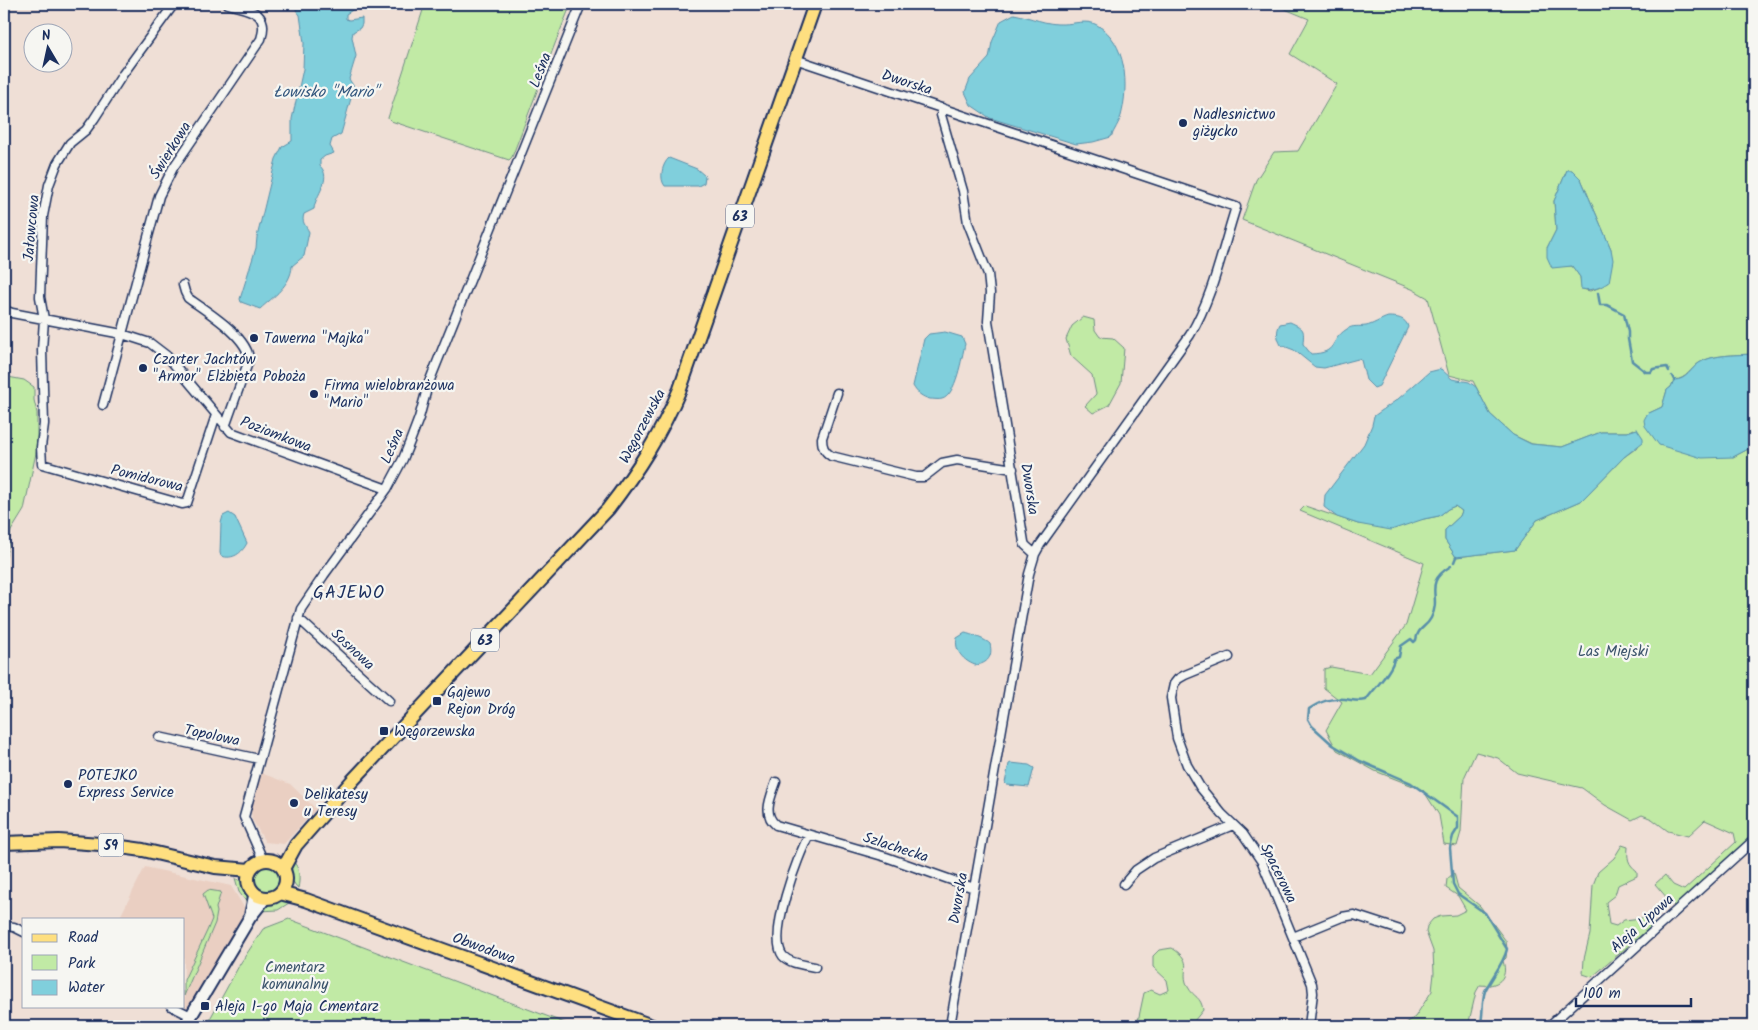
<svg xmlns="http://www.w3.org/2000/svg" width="1758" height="1030" viewBox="0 0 1758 1030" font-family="Kalam,sans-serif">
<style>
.built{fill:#eacfc2}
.green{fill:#c1eaa5;stroke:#6e8c82;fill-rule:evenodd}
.water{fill:#80cfdc;stroke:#588faa}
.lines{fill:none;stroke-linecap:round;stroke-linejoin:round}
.stream{stroke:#588faa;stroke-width:2.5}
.street-casing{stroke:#1b2f5e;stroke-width:11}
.secondary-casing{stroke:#1b2f5e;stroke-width:15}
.primary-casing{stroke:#1b2f5e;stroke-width:16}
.street{stroke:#f6f6f2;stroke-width:8}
.secondary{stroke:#f6f6f2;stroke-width:11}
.primary{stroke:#fedf80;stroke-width:12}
.poi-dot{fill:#1b2f5e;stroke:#f6f6f2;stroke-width:2}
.labels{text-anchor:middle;stroke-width:4.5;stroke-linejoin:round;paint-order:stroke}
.shield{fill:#f6f6f2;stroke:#5d6b8a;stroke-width:1}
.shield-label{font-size:14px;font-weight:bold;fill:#1b2f5e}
.street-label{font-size:15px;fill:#1b2f5e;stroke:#f6f6f2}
.poi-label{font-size:15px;fill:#1b2f5e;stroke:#f6f6f2;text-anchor:start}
.park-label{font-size:15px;fill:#3c546c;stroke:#f6f6f2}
.water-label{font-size:16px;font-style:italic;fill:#34577e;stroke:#f6f6f2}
.quarter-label{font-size:18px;letter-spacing:1px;fill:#1b2f5e;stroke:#f6f6f2}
</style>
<rect width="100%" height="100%" fill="#efdfd6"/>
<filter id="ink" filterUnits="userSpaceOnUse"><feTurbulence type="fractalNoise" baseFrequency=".02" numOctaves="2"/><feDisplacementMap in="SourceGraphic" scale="10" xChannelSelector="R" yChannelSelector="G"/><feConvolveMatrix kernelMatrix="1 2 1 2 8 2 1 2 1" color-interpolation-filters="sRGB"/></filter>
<g filter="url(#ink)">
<path class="built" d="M261,773L290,784L316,809L284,844L265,842L252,819L251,808Z
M145,867L231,886L245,909L234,934L199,995L186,1008L182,1006H184V919H119Z"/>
<path class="green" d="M425,4H571C550,54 532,106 512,157L509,160L391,121L388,118Z
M1273,4H1754V354C1739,355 1712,354 1699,363C1690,369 1687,379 1674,380L1671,387L1667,390L1662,407L1647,414L1733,457L1754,446V846L1680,913L1655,884L1665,875L1673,885L1684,890L1736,842L1734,833L1705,820L1688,836L1668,831L1652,819L1642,815L1632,820L1605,805L1582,788L1517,773L1498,758L1476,752L1464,778L1461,832L1457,846L1444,844L1439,815L1423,790L1375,771L1337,750L1326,730L1342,702L1324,688V669L1331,667L1370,674L1406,625L1424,563L1300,511L1305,506L1358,524L1424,519L1439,516L1448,509L1455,506L1462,511L1460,516L1445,530V540L1456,557L1515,550L1537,520L1581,501L1624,457L1638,447L1634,429L1628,432H1601L1562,447L1532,444L1513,435L1490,414L1473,381L1449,375L1428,298L1412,289L1242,220L1256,180L1274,152L1298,151L1337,84L1290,54L1309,19ZM1567,170H1572L1581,179L1611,249L1601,287L1590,291L1582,289L1580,277L1572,266H1561L1547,248L1556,230L1554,201Z
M1083,317L1094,320L1095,330L1100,337L1113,338L1124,348L1121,383L1109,405L1093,413L1085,406L1096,394L1092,375L1071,356L1066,339L1072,326Z
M8,377L24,380L34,387V400L37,413V448L24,510L11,531L4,565V378Z
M1622,845L1628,847C1627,859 1628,864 1637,871V876L1618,885L1615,895L1606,902L1609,924L1616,926L1624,920L1650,917L1654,924L1592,977L1583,974L1584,959L1590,934L1593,885L1598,872L1614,858Z
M293,861C300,868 300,879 298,888C290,880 288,871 293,861Z
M254 879a14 14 0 1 1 28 0a14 14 0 1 1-28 0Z
M1454,873L1458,888L1480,906L1506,941L1507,949L1506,958L1503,961C1509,979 1497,987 1480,985L1476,992L1468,1026H1402L1415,1017L1432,991L1434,973L1433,951L1426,932L1427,926L1433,919L1441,916L1456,915L1466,910L1458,896L1446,888L1447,879Z
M235,878C246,883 250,892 248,904L239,892Z
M208,890L221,892L216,908L217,912L215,923L184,996V980L207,931L212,919L203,894Z
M285,898L292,901L278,910L260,911L268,902Z
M289,919L573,1026H206L240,964L263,929Z
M1172,948C1196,963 1179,970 1188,987C1194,998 1201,996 1203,1010L1190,1026H1137L1144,993L1151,990L1160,994L1169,990L1167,980L1153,967V956L1159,950Z"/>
<path class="water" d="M297,4H350L354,9L346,14V19L349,20L362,18V24L360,28L353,32L352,37L356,56L349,79L354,87L353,91L341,134L332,139L330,146L334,153L325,156L320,160V166C333,179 315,195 314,209L304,214C301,223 306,225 309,232L304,256L292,266C291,285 273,297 260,309L241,302L240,299L256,248L257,237L276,159L282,147L292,141V119L303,69L304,43L300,15L296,10Z
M1014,14C1030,17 1047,25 1063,24C1074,24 1087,19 1097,25C1127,42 1129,86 1121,116C1119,123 1114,130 1111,137L1093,142L1076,144L990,118L971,105L965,92L970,79L989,58L992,42L1001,21Z
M669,158L697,169L705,176L704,183L698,186H665C659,179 662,164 669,158Z
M1567,170H1572L1581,179L1611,249L1613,260L1609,282C1600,288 1593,291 1581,289L1580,277L1572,266L1552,268L1547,257V248L1556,230L1554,201Z
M1388,317C1397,317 1406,318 1408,327L1379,386L1374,388L1366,380L1361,360L1358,359L1324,368L1315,367L1294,350L1281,345C1277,338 1276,331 1280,324L1290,322C1305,329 1304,329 1303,344L1311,354C1339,353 1328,341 1347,329C1353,325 1359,327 1366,326C1372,325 1381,319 1388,317Z
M945,332L962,337L965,344C962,356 956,396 942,399C939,400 933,399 930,399C922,397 917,393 913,386L924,339L929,334Z
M1754,354V446L1733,457L1702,458L1659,445L1645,426L1644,420L1647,414L1662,407L1667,390L1671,387L1674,380C1687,380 1690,369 1699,363C1712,354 1739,355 1754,354Z
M1441,369L1452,379L1469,382L1476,387L1490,414L1513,435L1531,444L1562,447L1601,432H1627L1637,429L1643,438V442L1624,457L1581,501L1537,520L1515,550L1456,557L1445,540V530L1460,516L1462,511L1455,506L1448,509L1439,516L1424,519L1391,530L1358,524L1337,517L1324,507L1325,495L1364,444L1372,425L1374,416L1398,399L1429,372Z
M229,513L235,517L247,543C242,553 233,560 221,556L220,553L221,523L223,516Z
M965,633C970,634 987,640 990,644C993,656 988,664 975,665C964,661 954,651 957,638Z
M1011,763L1029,765L1034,768L1029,787L1007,785L1005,783L1009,764Z"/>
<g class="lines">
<path class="stream" d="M1598,293L1600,305H1607L1624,314L1628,332V339L1632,361L1646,372H1651L1653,369L1667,367L1669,371
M1672,376L1674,380
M1454,562L1456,557
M1451,566C1421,584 1443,596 1431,618C1426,628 1418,627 1416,640L1414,642L1411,639L1401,646L1399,657L1394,659C1393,670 1373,690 1366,700C1359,702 1352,700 1345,699C1331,698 1321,701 1309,709L1308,719L1312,726L1333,745L1360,761L1411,783L1458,817V828L1453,836L1450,848L1453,884L1458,894L1485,913L1507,949C1504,963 1491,978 1485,991C1481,1003 1484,1015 1480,1026"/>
<defs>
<path id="street" d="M174,4L123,74L94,119L86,130L70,143L57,164L49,185L43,216L40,297L44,319L42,350L44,424L41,447L42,464L182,504L187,503L216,415
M795,59L1236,207C1222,250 1213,297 1190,335L1040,545L1035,554L1029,574L950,1026
M942,108L941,115L963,191L968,223L988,274L990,293L988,321L1024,542L1025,545L1035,554
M183,285L185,292L188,298C206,311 249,337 249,360L225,427
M4,310L12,313L122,334L150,343L167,356L231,432L387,489
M837,393L822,438C822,447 824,451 831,456L916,477H924L942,463L957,460L1013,469
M103,405L159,196L173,168L261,39C270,11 249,10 228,4
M298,618L389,701
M1229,657L1185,675L1178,679L1174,684L1171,698L1177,738L1187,765L1200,787L1222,814L1243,834L1262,862L1312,984L1313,993L1309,1026
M159,737L259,759
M776,782C771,797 762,814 776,825L886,857L974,888
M809,835C798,856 767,935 783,956C790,964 806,965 815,967
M263,860L244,817L301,609L324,575L387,489L403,459L411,439L419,418L428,385L581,4
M1124,884L1136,870L1154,858L1233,825
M4,926L14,927L24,932
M1293,937L1342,917L1354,915L1400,930
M171,1006L191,1016
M1549,1026L1754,840"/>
<path id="secondary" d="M251,913L255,894
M185,1026L250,917L265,898"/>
<path id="primary" d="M4,843L59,841L100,844L143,850L215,867L250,870
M248 879a19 19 0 1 1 38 0a19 19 0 1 1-38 0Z
M283,869L296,845L353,780L608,509C638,470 661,434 680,389L815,4
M280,893L306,900L652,1026"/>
</defs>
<use href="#street" class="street-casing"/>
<use href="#secondary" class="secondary-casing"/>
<use href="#primary" class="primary-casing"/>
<use href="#street" class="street"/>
<use href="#secondary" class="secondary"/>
<use href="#primary" class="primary"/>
</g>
</g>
<g class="poi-dot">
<circle cx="1183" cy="123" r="5"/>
<circle cx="254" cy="338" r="5"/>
<circle cx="143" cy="368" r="5"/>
<circle cx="314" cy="394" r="5"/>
<rect x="432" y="696" width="10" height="10" rx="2.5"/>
<rect x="379" y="726" width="10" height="10" rx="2.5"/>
<circle cx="68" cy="784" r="5"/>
<circle cx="294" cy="803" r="5"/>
<rect x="200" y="1001" width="10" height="10" rx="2.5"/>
</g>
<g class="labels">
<g class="shield">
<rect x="726" y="204.5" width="28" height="23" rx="4"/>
<rect x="471" y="628.5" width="28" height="23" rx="4"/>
<rect x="98.5" y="833.5" width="25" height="23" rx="4"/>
</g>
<g class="shield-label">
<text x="740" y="221">63</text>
<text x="485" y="645">63</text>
<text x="111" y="850">59</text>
</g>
<g class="street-label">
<text transform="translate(540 70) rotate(-69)" y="5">Leśna</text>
<text transform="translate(907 82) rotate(18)" y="5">Dworska</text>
<text transform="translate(170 150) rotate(-58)" y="5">Świerkowa</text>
<text transform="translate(31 228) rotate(-85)" y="5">Jałowcowa</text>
<text transform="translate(642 426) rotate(-62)" y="5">Węgorzewska</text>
<text transform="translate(276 434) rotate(21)" y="5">Poziomkowa</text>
<text transform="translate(392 446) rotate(-66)" y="5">Leśna</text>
<text transform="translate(147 478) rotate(14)" y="5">Pomidorowa</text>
<text transform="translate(1030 489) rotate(81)" y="5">Dworska</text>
<text transform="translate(353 649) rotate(43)" y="5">Sosnowa</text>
<text transform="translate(212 735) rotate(12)" y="5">Topolowa</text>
<text transform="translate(896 847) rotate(18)" y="5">Szlachecka</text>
<text transform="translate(1279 873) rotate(64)" y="5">Spacerowa</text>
<text transform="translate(958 898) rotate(-80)" y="5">Dworska</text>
<text transform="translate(1642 923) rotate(-42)" y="5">Aleja Lipowa</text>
<text transform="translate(484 948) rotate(20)" y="5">Obwodowa</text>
</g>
<g class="poi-label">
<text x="1193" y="119">Nadlesnictwo<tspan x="1193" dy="17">giżycko</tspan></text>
<text x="264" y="343">Tawerna "Majka"</text>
<text x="153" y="364">Czarter Jachtów<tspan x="153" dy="17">"Armor" Elżbieta Poboża</tspan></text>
<text x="324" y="390">Firma wielobranżowa<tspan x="324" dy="17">"Mario"</tspan></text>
<text x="447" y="697">Gajewo<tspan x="447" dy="17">Rejon Dróg</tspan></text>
<text x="394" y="736">Węgorzewska</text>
<text x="78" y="780">POTEJKO<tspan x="78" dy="17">Express Service</tspan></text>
<text x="304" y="799">Delikatesy<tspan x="304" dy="17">u Teresy</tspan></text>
<text x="215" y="1011">Aleja 1-go Maja Cmentarz</text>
</g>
<g class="park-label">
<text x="1613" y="656">Las Miejski</text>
<text x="295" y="972">Cmentarz<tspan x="295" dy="17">komunalny</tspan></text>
</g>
<g class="water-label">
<text x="326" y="97">Łowisko "Mario"</text>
</g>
<g class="quarter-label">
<text x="349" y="598">GAJEWO</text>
</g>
</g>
<rect width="1758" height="1030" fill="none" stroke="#f6f6f2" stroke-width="20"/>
<rect x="10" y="10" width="1738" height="1010" fill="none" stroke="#1b2f5e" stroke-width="2" filter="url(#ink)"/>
<rect x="22" y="918" width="162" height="90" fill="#f6f6f2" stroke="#9ea6b7"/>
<rect x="32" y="934" width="25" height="8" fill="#fedf80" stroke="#9ea6b7"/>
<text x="68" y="942" font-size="15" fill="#1b2f5e">Road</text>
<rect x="32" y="955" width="25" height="15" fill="#c1eaa5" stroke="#9ea6b7"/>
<text x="68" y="968" font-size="15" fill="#1b2f5e">Park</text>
<rect x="32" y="980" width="25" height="15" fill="#80cfdc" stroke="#9ea6b7"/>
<text x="68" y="992" font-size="15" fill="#1b2f5e">Water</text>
<g transform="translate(48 48) rotate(351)"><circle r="24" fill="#f6f6f2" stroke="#9ea6b7"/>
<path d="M0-4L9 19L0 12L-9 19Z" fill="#1b2f5e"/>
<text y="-8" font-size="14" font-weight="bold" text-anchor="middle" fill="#1b2f5e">N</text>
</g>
<path d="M1576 998v8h115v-8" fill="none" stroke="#1b2f5e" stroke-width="2.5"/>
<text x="1583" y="998" font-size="15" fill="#1b2f5e" stroke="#f6f6f2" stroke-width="4" paint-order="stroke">100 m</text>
</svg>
